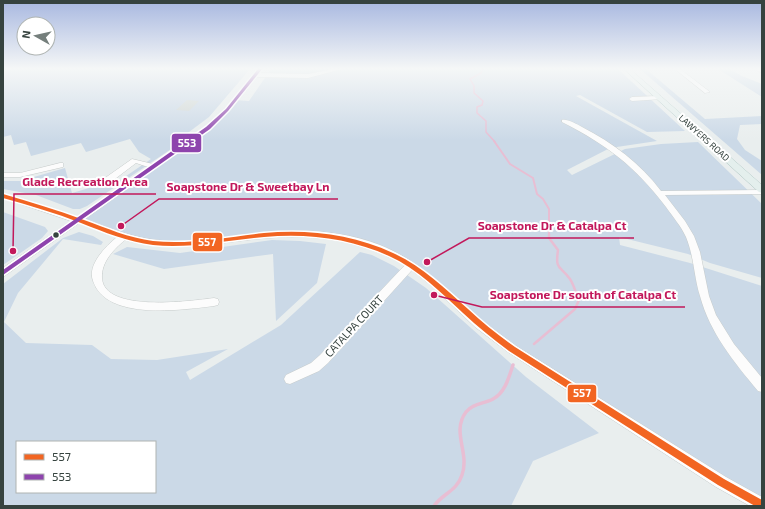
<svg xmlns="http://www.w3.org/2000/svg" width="765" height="509" viewBox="0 0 765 509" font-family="'Exo 2',sans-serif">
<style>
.green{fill:#cbd9e7;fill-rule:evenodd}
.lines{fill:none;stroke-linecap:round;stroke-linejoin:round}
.stream-far3{stroke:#e8bed3;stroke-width:1.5}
.stream-far2{stroke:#e8bed3;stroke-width:2}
.stream-far1{stroke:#e8bed3;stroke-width:2.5}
.stream{stroke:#e8bed3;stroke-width:3.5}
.building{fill:#d1d8d6}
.minor-casing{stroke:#c7cccb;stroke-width:1}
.major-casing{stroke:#b9cecb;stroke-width:1}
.minor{fill:#fcfcfc;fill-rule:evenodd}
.major{fill:#e4efed;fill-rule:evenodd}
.bus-1-casing{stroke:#fff;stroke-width:3}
.bus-2-casing{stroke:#fff;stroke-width:3}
.bus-1{fill:#f26522;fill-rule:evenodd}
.bus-2{fill:#8e44ad;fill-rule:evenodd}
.bus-dot{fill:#36433f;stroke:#fff;stroke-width:1.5}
.labels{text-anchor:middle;stroke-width:4;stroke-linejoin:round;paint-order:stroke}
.far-street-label{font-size:9px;fill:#36433f;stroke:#fff}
.street-label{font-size:11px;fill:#36433f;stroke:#fff}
.leader{fill:none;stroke:#c2185b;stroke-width:1.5}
.callout-dot{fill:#c2185b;stroke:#fff;stroke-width:1.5}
.callout-label{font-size:12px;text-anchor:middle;font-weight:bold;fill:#c2185b;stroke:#fff;stroke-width:4;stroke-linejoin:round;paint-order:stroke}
.line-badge{stroke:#fff;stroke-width:1.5}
.badge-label{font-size:11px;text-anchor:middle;font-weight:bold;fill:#fff}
</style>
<rect width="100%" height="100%" fill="#e9eeee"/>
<path class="green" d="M3,69H250L209,117L173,144L177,145L87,206L80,209H73L36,195L3,189V181H20L65,168L72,193L106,183L113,185L151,159L139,152L130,139L86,152L81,143L31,156L26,142L14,145L11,135L3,137Z
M271,69H618L685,131L647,132L580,95L576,96L657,141L610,148L567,170L572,175L625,149L661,144L698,142L762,204V278L710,263L688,254L619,237L620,245L690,263L762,286V505L532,362L446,292L388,253L316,234L161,244L78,220L198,135L235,100L249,101Z
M640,69H646L705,119L762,116V124L740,125L737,139L745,150L762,161V175Z
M718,69H729L742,76L762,84V97Z
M3,212L45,227L48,231L42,238L3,265Z
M79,232L93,236L103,242L101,245L63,239L18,293L4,322L26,343L92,345L111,359L157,360L228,349L186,372L190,380L281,325L360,252L372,255L394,266L426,288L526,377L599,433L533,461L511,506H3V284L63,238ZM17,442H155V492H17Z
M272,240L300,241L326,244L317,283L276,321L273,254L164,269L113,254L127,247L180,253Z"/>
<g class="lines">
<path class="stream-far3" d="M483,69L481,73L470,79L474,86V93L483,101L482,105L477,107V113L486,121V132L495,142"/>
<path class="stream-far2" d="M494,141L510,164L533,178L537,194L543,199L549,209V235"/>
<path class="stream-far1" d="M534,344L575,309L579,300C576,294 574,285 570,279C560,265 555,271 558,250L549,238V234"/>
<path class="stream" d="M434,506C442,494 457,491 462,475C470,453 451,432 466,412C473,403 484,404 493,399C505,393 509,377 513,365"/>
</g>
<path class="building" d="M187,100L199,101L189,111L176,110Z"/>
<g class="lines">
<defs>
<path id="minor" d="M257,69H263L259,73L308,74L333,69H342L308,78L257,77L229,111L210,129L85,219C113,230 139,240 169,241C197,242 224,237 251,234C294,229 339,229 380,245C422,262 446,290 479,318C491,328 504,337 516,346L726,477L762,497V506H750L716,487L508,352L475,327L433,287L412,270L328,363L319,371L290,384L286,383L284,379L286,375L311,363L320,355L405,265C361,241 318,234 267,238C217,242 174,254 125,240C114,249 101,262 102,278C104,313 191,301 214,298L218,299L219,302L218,305L214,306C181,310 106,321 93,281C87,265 105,247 117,237L79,223L3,277V268L71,221L3,198V194L77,217L148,167L136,163L111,182H105V178L132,159L153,164L206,127L225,109Z
M675,69H680L710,92L705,93Z
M755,69H762V73Z
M660,96L662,97V99L632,101L629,99L632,97Z
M562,120C568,119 576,124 582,127C613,143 640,163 661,191L762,190V194L665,195L685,221L694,236L700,252L709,296L716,315L734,344L762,378V392L758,391C734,362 710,333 700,296C694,277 694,256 686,237C681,226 673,217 666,207C635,166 607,145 562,122Z
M60,163H63V167L20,177H3V173H20Z"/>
<path id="major" d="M624,69H630L762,185V193L759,192Z"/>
</defs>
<use href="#minor" class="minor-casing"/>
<use href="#major" class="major-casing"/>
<use href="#minor" class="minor"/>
<use href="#major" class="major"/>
<defs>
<path id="bus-1" d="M3,194C30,202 57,210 84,220C106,228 129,238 153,241C190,245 227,237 264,233C307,229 353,234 393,253C422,266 444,288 468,309C483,323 498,335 515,347L724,479L762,500V506H755L718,485L509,351C493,339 478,327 463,313C440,292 418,269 389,256C350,238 306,233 264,237C227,240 190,249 153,245C128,242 104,232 81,223C55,213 29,205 3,198Z"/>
<path id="bus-2" d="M258,69H262L228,111L210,129L3,275V270L206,127L226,109Z"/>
</defs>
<use href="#bus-1" class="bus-1-casing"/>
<use href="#bus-2" class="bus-2-casing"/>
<use href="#bus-1" class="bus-1"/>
<use href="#bus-2" class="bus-2"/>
</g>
<linearGradient id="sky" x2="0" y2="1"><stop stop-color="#a8b8e0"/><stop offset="0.49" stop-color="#f5f7f7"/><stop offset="1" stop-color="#f5f7f7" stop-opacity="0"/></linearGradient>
<rect width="765" height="140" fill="url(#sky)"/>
<circle class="bus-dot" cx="56" cy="235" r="3.5"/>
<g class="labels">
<g class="far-street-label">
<text transform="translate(704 138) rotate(42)" y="3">LAWYERS ROAD</text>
</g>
<g class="street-label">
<text transform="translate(354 326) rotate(-47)" y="4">CATALPA COURT</text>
</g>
</g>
<path class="leader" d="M13 251L14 194H156M121 226L159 199H338M427 262L469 238H634M434 295L482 307H685"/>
<g class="callout-dot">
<circle cx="13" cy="251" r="4"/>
<circle cx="121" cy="226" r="4"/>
<circle cx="427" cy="262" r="4"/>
<circle cx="434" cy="295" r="4"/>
</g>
<g class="callout-label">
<text x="85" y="186">Glade Recreation Area</text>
<text x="248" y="191">Soapstone Dr &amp; Sweetbay Ln</text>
<text x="552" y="230">Soapstone Dr &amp; Catalpa Ct</text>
<text x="583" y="299">Soapstone Dr south of Catalpa Ct</text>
</g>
<g class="line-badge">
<rect x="171" y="133" width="31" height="20" rx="4" fill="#8e44ad"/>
<rect x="192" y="232" width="31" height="20" rx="4" fill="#f26522"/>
<rect x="567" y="384" width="30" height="19" rx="4" fill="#f26522"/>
</g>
<g class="badge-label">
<text x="187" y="147">553</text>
<text x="207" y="246">557</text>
<text x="582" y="397">557</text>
</g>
<rect width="765" height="509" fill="none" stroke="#36433f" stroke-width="8"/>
<rect x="16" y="441" width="140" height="52" fill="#ffffff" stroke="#afb4b2"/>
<rect x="24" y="454" width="20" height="6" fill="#f26522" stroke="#afb4b2"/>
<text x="52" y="461" font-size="12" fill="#36433f">557</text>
<rect x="24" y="474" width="20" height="6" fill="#8e44ad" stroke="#afb4b2"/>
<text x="52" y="481" font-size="12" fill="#36433f">553</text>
<g transform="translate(36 36) rotate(278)"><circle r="19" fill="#ffffff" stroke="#afb4b2"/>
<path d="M0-3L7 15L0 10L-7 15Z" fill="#757f7c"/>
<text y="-6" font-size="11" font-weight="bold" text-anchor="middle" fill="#36433f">N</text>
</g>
</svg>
